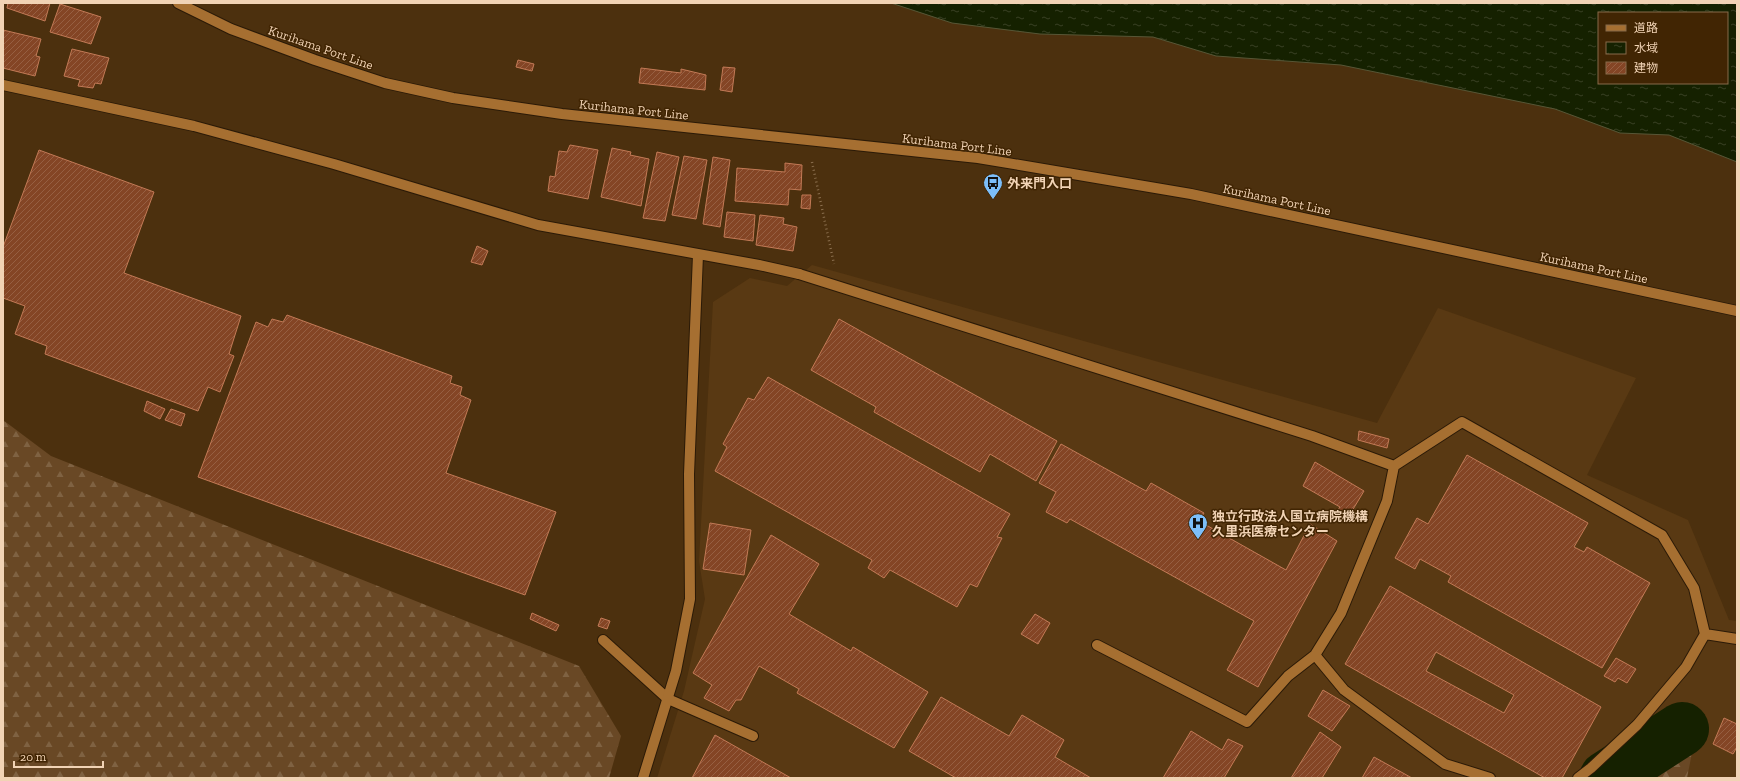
<svg xmlns="http://www.w3.org/2000/svg" width="1740" height="781" viewBox="0 0 1740 781" font-family="'Zilla Slab','Noto Sans JP',serif">
<style>
.built{fill:#593913}
.forest{fill:url(#forest-firs)}
.water{fill:url(#water-ripples);stroke:#575636;fill-rule:evenodd}
.lines{fill:none;stroke-linecap:round;stroke-linejoin:round}
.river{stroke:#152100;stroke-width:54}
.building{fill:url(#building-hatch);stroke:#c37a56;fill-rule:evenodd}
.service-casing{stroke:#2b1a07;stroke-width:12}
.minor-casing{stroke:#2b1a07;stroke-width:12}
.tertiary-casing{stroke:#2b1a07;stroke-width:12}
.secondary-casing{stroke:#2b1a07;stroke-width:12}
.path{stroke:#8a6e4d;stroke-width:2.5;stroke-dasharray:1 3;stroke-linecap:butt}
.service{stroke:#a66f31;stroke-width:10}
.minor{stroke:#a66f31;stroke-width:10}
.tertiary{stroke:#a66f31;stroke-width:10}
.secondary{stroke:#a66f31;stroke-width:10}
.labels{text-anchor:middle;stroke-width:3;stroke-linejoin:round;paint-order:stroke}
.street-label{font-size:13px;fill:#f1d3b5;stroke:#412503}
.poi-label{font-size:13px;font-weight:bold;fill:#f1d3b5;stroke:#412503;text-anchor:start}
</style>
<defs>
<pattern id="forest-firs" width="22" height="20" patternUnits="userSpaceOnUse"><rect width="22" height="20" fill="#694825"/><path d="M5 1l3.5 6h-7zM16 11l3.5 6h-7z" fill="#7f6242"/></pattern>
<pattern id="water-ripples" width="26" height="14" patternUnits="userSpaceOnUse"><rect width="26" height="14" fill="#152100"/><path d="M2 4q2-2 4 0t4 0M15 11q2-2 4 0t4 0" fill="none" stroke="#384023"/></pattern>
<pattern id="building-hatch" width="6" height="6" patternUnits="userSpaceOnUse"><rect width="6" height="6" fill="#844525"/><path d="M-1 1l2-2M0 6l6-6M5 7l2-2" fill="none" stroke="#965f42"/></pattern>
</defs>
<rect width="100%" height="100%" fill="#4c300e"/>
<path class="built" d="M812,265L1377,423L1438,308L1636,378L1587,475L1688,520L1729,620L1737,621V778H657L684,691L705,599L699,561L713,302L750,278L787,286Z"/>
<path class="forest" d="M3,420L51,456L579,666L621,736L609,778H3Z
M1694,743L1687,778H1644Z"/>
<path class="water" d="M891,3H1737V162L1669,135L1620,133L1555,109L1341,65L1216,56L1153,37L1040,34L952,23ZM1599,13H1727V83H1599Z"/>
<g class="lines">
<path class="river" d="M1606,778L1682,729"/>
</g>
<path class="building" d="M8,3H50L45,21L7,8Z
M60,4L101,17L91,44L50,32Z
M3,30L41,39L36,56L40,57L35,76L3,68Z
M72,49L109,58L101,84L95,83L93,88L78,86L80,80L64,76Z
M518,60L534,64L532,71L516,67Z
M723,67L735,68L732,92L720,90Z
M641,68L681,73V69L706,75L705,90L639,83Z
M570,145L598,150L588,199L548,191L550,176L555,177L559,151L567,152Z
M612,148L631,152L630,155L649,159L641,206L601,197Z
M39,150L154,192L124,273L241,316L229,354L234,356L220,392L208,387L198,411L45,354L47,346L15,334L25,306L3,298V247Z
M657,152L679,157L665,221L643,218Z
M684,156L707,160L696,219L672,215Z
M713,157L730,160L720,227L703,224Z
M785,163L802,165L801,190L789,189L788,205L735,201L737,168L785,172Z
M802,195H811L810,209L801,208Z
M727,212L755,215L753,241L724,237Z
M760,215L784,218L783,224L797,227L793,251L756,245Z
M477,246L488,251L482,265L471,262Z
M287,315L452,376L450,383L462,387L460,395L471,400L446,473L556,512L525,595L198,477L256,322L268,327L272,319L283,322Z
M839,319L1057,441L1036,481L990,454L980,472L874,412L876,407L811,370Z
M768,377L1010,514L997,537L1002,538L977,587L970,584L957,607L890,570L884,578L868,568L872,560L715,471L727,447L723,444L748,398L754,400Z
M147,401L165,409L160,419L144,411Z
M171,409L185,414L181,426L165,420Z
M1359,431L1389,439L1387,448L1358,440Z
M1061,444L1146,491L1151,483L1204,513L1199,521L1286,570L1310,524L1337,541L1258,687L1227,670L1254,621L1070,519L1067,523L1046,512L1056,492L1039,483Z
M1467,455L1588,523L1574,547L1584,552L1587,547L1650,583L1602,668L1448,582L1451,576L1420,559L1415,569L1395,558L1417,518L1428,524Z
M1315,462L1364,491L1349,516L1337,510L1340,507L1303,486Z
M710,523L751,530L744,575L703,569Z
M771,535L819,564L789,614L851,651L853,647L928,692L894,748L797,693L799,689L759,666L741,700H736L729,711L704,698L712,685L693,673Z
M1390,586L1601,707L1562,778H1545L1345,664ZM1436,652L1514,695L1504,713L1426,671Z
M532,613L559,625L556,631L530,619Z
M1035,614L1050,623L1038,644L1021,634Z
M601,618L610,621L607,629L598,626Z
M1616,658L1636,669L1627,683L1618,678L1615,682L1604,676Z
M1323,690L1350,706L1332,731L1308,716Z
M941,697L1009,736L1022,715L1064,740L1055,757L1091,778H956L909,751Z
M1724,718L1737,724V747L1733,754L1713,744Z
M1191,731L1222,750L1228,739L1243,746L1224,778H1163Z
M1320,732L1341,747L1322,778H1291Z
M715,735L791,778H692Z
M1374,757L1412,778H1362Z"/>
<g class="lines">
<defs>
<path id="service" d="M799,274L1312,436L1394,466L1462,422L1662,535L1694,588L1705,634L1737,639
M603,640L668,699L753,736
M1097,645L1247,722L1288,676L1315,655L1341,613L1387,501L1394,466
M1315,655L1344,690L1445,764L1490,778
M1578,778L1591,768L1637,725L1686,667L1705,634"/>
<path id="minor" d="M643,778L676,671L690,599L689,474L698,255"/>
<path id="tertiary" d="M3,85L194,126L334,164L538,225L759,265L799,274"/>
<path id="secondary" d="M178,3L231,29L315,60L385,83L453,98L562,114L978,158L1191,194L1737,311"/>
</defs>
<use href="#service" class="service-casing"/>
<use href="#minor" class="minor-casing"/>
<use href="#tertiary" class="tertiary-casing"/>
<use href="#secondary" class="secondary-casing"/>
<path class="path" d="M812,162L834,264"/>
<use href="#service" class="service"/>
<use href="#minor" class="minor"/>
<use href="#tertiary" class="tertiary"/>
<use href="#secondary" class="secondary"/>
</g>
<defs>
<symbol id="bus-pin" viewBox="-11 -11 22 30"><path d="M0 17L-7.5 6A9.5 9.5 0 1 1 7.5 6Z" fill="#7cbef9" stroke="#412503"/><path d="M-5-6H5V4H4V6H2V4H-2V6H-4V4H-5ZM-3.5-4V0h7V-4ZM-3.5 1.2v1.5H-2V1.2ZM2 1.2v1.5H3.5V1.2Z" fill="#111"/></symbol>
<symbol id="hospital-pin" viewBox="-11 -11 22 30"><path d="M0 17L-7.5 6A9.5 9.5 0 1 1 7.5 6Z" fill="#7cbef9" stroke="#412503"/><path d="M-5-5h3v3.5h4V-5h3V5h-3V1.5h-4V5h-3Z" fill="#111"/></symbol>
</defs>
<g fill-rule="evenodd">
<use href="#bus-pin" x="982" y="172" width="22" height="30"/>
<use href="#hospital-pin" x="1187" y="512" width="22" height="30"/>
</g>
<g class="labels">
<g class="street-label">
<text transform="translate(321 47) rotate(19)" y="5">Kurihama Port Line</text>
<text transform="translate(634 109) rotate(6)" y="5">Kurihama Port Line</text>
<text transform="translate(957 144) rotate(7)" y="5">Kurihama Port Line</text>
<text transform="translate(1277 199) rotate(12)" y="5">Kurihama Port Line</text>
<text transform="translate(1594 267) rotate(12)" y="5">Kurihama Port Line</text>
</g>
<g class="poi-label">
<text x="1007" y="188">外来門入口</text>
<text x="1212" y="521">独立行政法人国立病院機構<tspan x="1212" dy="15">久里浜医療センター</tspan></text>
</g>
</g>
<rect width="1740" height="781" fill="none" stroke="#f1d3b5" stroke-width="8"/>
<rect x="1598" y="12" width="130" height="72" fill="#412503" stroke="#876b4a"/>
<rect x="1606" y="25" width="20" height="6" fill="#a66f31" stroke="#876b4a"/>
<text x="1634" y="32" font-size="12" fill="#f1d3b5">道路</text>
<rect x="1606" y="42" width="20" height="12" fill="url(#water-ripples)" stroke="#876b4a"/>
<text x="1634" y="52" font-size="12" fill="#f1d3b5">水域</text>
<rect x="1606" y="62" width="20" height="12" fill="url(#building-hatch)" stroke="#876b4a"/>
<text x="1634" y="72" font-size="12" fill="#f1d3b5">建物</text>
<path d="M14 761v6h89v-6" fill="none" stroke="#f1d3b5" stroke-width="2"/>
<text x="20" y="761" font-size="12" fill="#f1d3b5" stroke="#412503" stroke-width="3" paint-order="stroke">20 m</text>
</svg>
